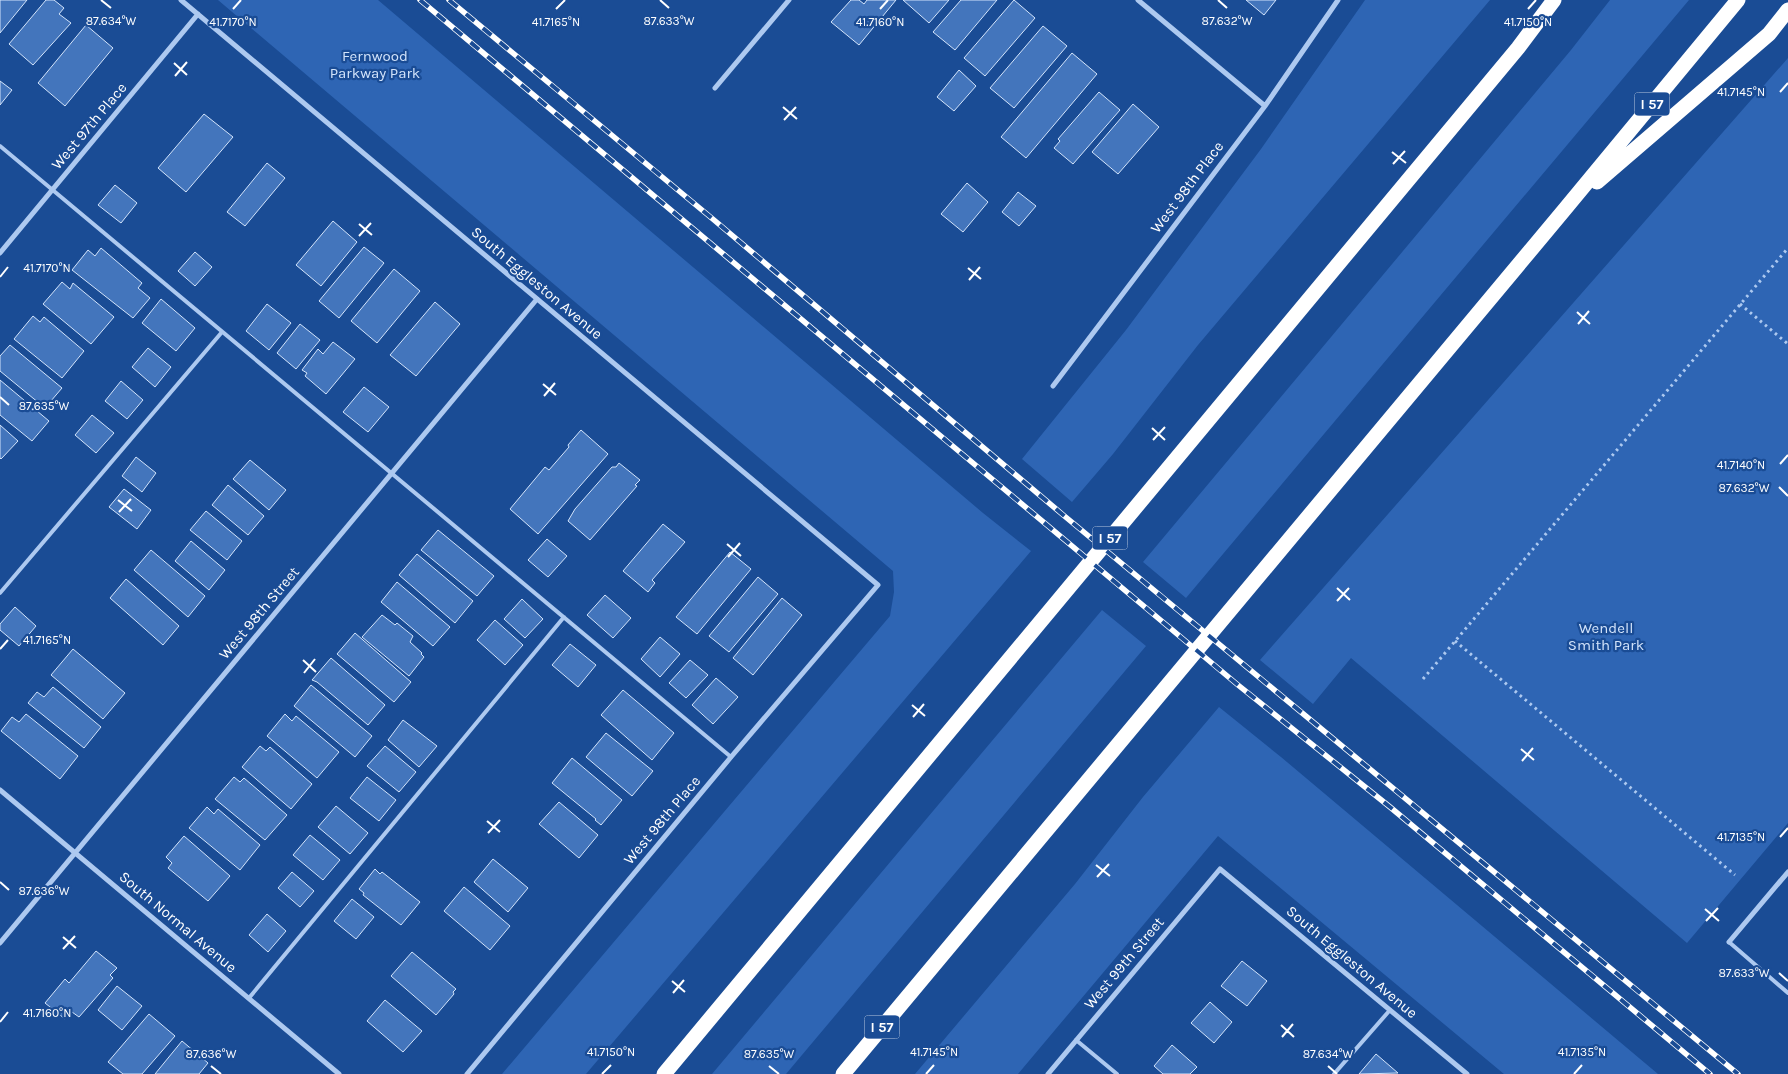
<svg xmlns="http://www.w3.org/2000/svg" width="1788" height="1074" viewBox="0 0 1788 1074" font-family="Karla,sans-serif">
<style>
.green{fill:#2e65b4}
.building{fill:#4375bc;stroke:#d3e4fb}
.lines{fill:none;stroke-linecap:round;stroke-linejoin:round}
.path{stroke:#adc9f0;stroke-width:3;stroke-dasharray:2.5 4;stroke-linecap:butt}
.lane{stroke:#adc9f0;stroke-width:4}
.street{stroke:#adc9f0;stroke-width:5}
.highway{stroke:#fff;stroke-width:15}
.rail-casing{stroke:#fff;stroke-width:5.5}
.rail{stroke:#1a4c95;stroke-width:4;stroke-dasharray:11;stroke-linecap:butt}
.ticks{fill:none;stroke:#fff;stroke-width:2}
.labels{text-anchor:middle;stroke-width:4.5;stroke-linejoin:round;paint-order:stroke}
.shield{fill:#1a4c95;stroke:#bac9df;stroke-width:1}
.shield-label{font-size:14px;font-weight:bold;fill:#fff}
.park-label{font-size:15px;fill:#d3e4fb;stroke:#1a4c95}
.street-label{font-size:15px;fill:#fff;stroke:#1a4c95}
.ticks-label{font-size:12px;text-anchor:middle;fill:#fff;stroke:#1a4c95;stroke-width:4.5;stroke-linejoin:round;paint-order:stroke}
</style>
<rect width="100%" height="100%" fill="#1a4c95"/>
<path class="green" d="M218,0H378L983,513L1031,551L586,1074H502L890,616L894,592L893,571Z
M1365,0H1490L1198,345L1113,454L1072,502L1022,459L1126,330L1261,149Z
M1610,0H1689L1186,598L1143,562L1571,50Z
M1788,58V823L1687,943L1351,658L1313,704L1260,660Z
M1102,610L1146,646L786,1074H712Z
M1219,707L1281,757L1658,1074H1504L1218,836L1018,1074H915L1075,884L1143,797Z"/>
<path class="building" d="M0,0H27L0,33Z
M46,0H54L64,8L59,14L71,23L33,65L9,44Z
M851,0H859L864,4L867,0H896L859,45L831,22Z
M903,0H949L929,23Z
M961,0H997L955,50L933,32Z
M1014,0L1035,18L985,76L964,58Z
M1246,0H1276L1264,15Z
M86,25L113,48L65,106L38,83Z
M1043,26L1067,46L1014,108L990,88Z
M1072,53L1097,74L1026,158L1001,137Z
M959,70L976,86L954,111L937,97Z
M0,81L12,90L0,105Z
M1099,92L1120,110L1073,164L1054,148L1060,141L1058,139Z
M1133,104L1159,127L1118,174L1092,152Z
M204,114L233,137L186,192L158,168Z
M267,163L285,178L245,226L227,212Z
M967,183L988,202L963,232L941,214Z
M115,185L137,203L121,223L98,205Z
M1018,192L1036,206L1019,226L1002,212Z
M333,221L357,242L321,286L296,265Z
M364,247L384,263L339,318L319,301Z
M101,248L142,283L138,288L150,298L133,318L72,270L88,250L95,256Z
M195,252L212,267L195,286L178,271Z
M394,269L420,291L377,343L351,321Z
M62,282L70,289L73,283L114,317L91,344L43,304Z
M161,299L195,328L176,351L142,323Z
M435,302L460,324L416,376L390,355Z
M267,304L291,323L269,350L246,331Z
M33,316L40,322L44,317L84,351L62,378L14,339Z
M300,324L320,340L296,369L277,353Z
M333,342L355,359L326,394L305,376L307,373L302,370L318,349L323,354Z
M10,345L62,388L45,408L0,371V356Z
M148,348L171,367L155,387L132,367Z
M0,380L49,421L32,441L0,415Z
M121,381L143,400L127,419L105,401Z
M364,387L389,407L368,432L343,412Z
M92,415L114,433L96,453L75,435Z
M0,425L18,441L1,459L0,458Z
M581,430L608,454L538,534L510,509L545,467L549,470L569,447L568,445Z
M136,457L156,473L142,492L122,476Z
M250,460L286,490L269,510L233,479Z
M619,463L640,480L635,485L637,486L590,540L568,521L575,509L612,467H616Z
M228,485L264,516L248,535L212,505Z
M124,489L151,510L137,529L109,507Z
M206,511L242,541L227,560L190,530Z
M663,524L685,542L652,580L655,583L648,592L623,571Z
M438,530L494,576L477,596L421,550Z
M547,539L567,556L548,577L528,560Z
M191,541L225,570L209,590L175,561Z
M151,550L205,596L188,617L134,570Z
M730,552L751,569L697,634L676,617Z
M417,554L473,601L455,623L399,575Z
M758,577L778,594L729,652L709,636Z
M126,579L179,626L163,645L110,598Z
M397,582L450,627L433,646L381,602Z
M605,595L631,618L613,638L587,615Z
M782,598L802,615L753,675L733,658Z
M522,599L543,619L525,638L504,619Z
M15,607L36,626L19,646L0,630V624Z
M382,615L395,625L397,623L413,636L410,642L422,653L421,654L424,657L409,676L362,637Z
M495,620L523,645L505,665L477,640Z
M355,633L411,682L394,702L337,654Z
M660,637L680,654L660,677L641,659Z
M570,644L596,665L578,687L552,665Z
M73,649L125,693L103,719L51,675Z
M331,658L385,705L368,725L317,682L312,680Z
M690,660L708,675L686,698L669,683Z
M716,678L738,697L713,724L692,705Z
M311,685L372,736L355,757L294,706Z
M53,687L101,727L84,748L28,703L37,692L44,697Z
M623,690L674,733L652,760L601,715Z
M26,714L78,756L60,779L1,731L12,717L19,722Z
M285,714L292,721L296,716L339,752L317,778L267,736Z
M403,720L437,746L419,767L388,740Z
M606,733L653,771L632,796L586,757Z
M260,746L266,751L270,747L312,784L291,809L242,767Z
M385,746L416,772L399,792L367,766Z
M572,758L622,800L601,825L595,820L596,819L552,783Z
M234,777L240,782L244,778L287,815L265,840L215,799Z
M367,777L396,800L379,821L350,798Z
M559,802L598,835L579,858L539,824Z
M336,806L368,833L350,854L318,827Z
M207,807L214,814L218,809L260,845L240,870L189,828Z
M310,835L340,860L323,880L293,855Z
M184,836L230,876L208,901L168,868L172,863L166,857Z
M493,859L528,888L508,912L474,882Z
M375,869L380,874L382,872L420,902L401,925L363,895L364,893L359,889Z
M292,872L314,891L300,907L278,888Z
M464,887L510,926L490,950L444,911Z
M352,899L374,917L356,939L334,921Z
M267,914L286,931L268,952L249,935Z
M96,951L117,968L110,975L113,978L79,1017L72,1012L65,1019L45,1003L65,979L69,983Z
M412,952L456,989L453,992L454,994L436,1015L391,976Z
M1242,961L1267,981L1247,1006L1221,986Z
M117,986L142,1006L122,1030L98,1010Z
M385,1000L422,1031L403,1052L367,1021Z
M1210,1002L1232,1022L1214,1043L1191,1023Z
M149,1014L175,1036L142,1074H123L108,1062Z
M182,1041L208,1063L199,1074H155Z
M1172,1045L1197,1067L1190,1074H1163L1154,1066Z
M1376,1054L1398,1073L1359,1074Z"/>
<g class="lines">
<path class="path" d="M1740,304L1788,344
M1455,641L1735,875
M1423,679L1788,248"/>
<path class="lane" d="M0,146L731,757
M0,593L222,332
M1729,942L1788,993
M249,998L564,617
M1076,1040L1117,1074
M1334,1074L1390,1010"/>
<path class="street" d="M181,0L878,585L731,757L467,1074
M1138,0L1265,106
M715,88L789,0
M0,253L198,14
M1053,386L1265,106L1338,0
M0,790L339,1074
M1729,942L1788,872
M0,943L537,299
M1048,1074L1220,869L1467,1074"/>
<path class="highway" d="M1597,182L1769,34L1788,10
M664,1074L1518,48L1554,0
M843,1074L1565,209L1738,0"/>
<defs>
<path id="rail" d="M420,0L1238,685L1390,807L1710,1074
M449,0L714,220L1062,514L1738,1074"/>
</defs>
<use href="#rail" class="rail-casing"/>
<use href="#rail" class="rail"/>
</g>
<path class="ticks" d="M101,0L111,8M660,0L669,8M1218,0L1227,8M233,9L241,0M556,9L565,0M880,9L888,0M1528,9L1536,0M174,63L187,75M175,76L187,62M1780,92L1788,83M783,107L797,119M784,120L796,107M1392,152L1406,163M1393,164L1405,151M359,224L372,235M359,236L371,223M968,268L981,279M0,277L8,267M969,280L980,267M1577,312L1590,324M1578,324L1589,311M543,384L556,395M544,396L555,383M0,397L9,405M1152,428L1165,440M1153,440L1165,427M1780,464L1788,455M1779,487L1788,496M118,500L132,511M119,512L131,499M727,544L741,556M728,557L740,543M1337,588L1350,600M1337,601L1349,588M0,649L8,640M303,660L316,672M304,673L315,659M912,705L925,716M913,717L924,704M1521,749L1534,760M1522,761L1533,748M487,821L500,832M488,833L500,820M1780,837L1788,828M1096,865L1110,876M1097,877L1109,864M0,882L9,890M1705,909L1719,921M1706,921L1718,908M63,937L76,948M63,949L75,936M1779,973L1788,981M672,981L685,992M673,993L684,980M0,1022L8,1012M1281,1025L1294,1037M1282,1037L1293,1024M211,1066L221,1074M769,1066L779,1074M1328,1066L1337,1074M602,1074L611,1065M926,1074L934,1065M1574,1074L1582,1065"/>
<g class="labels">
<g class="shield">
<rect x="1634.5" y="92.5" width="35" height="23" rx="4"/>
<rect x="1092.5" y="526.5" width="35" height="23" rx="4"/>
<rect x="864.5" y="1015.5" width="35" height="23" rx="4"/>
</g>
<g class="shield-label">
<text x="1652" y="109">I 57</text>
<text x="1110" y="543">I 57</text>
<text x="882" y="1032">I 57</text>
</g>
<g class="park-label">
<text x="375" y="61">Fernwood<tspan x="375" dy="17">Parkway Park</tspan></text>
<text x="1606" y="633">Wendell<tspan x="1606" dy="17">Smith Park</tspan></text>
</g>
<g class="street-label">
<text transform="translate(89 126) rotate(-50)" y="5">West 97th Place</text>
<text transform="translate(1187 187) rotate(-53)" y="5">West 98th Place</text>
<text transform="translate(537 283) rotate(40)" y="5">South Eggleston Avenue</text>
<text transform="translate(259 613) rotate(-50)" y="5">West 98th Street</text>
<text transform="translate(662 820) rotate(-50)" y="5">West 98th Place</text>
<text transform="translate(178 922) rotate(40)" y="5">South Normal Avenue</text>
<text transform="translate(1352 962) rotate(40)" y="5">South Eggleston Avenue</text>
<text transform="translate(1124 963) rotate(-50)" y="5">West 99th Street</text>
</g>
</g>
<g class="ticks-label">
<text x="111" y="25">87.634°W</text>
<text x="1227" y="25">87.632°W</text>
<text x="669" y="25">87.633°W</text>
<text x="233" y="26">41.7170°N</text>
<text x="556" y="26">41.7165°N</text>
<text x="880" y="26">41.7160°N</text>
<text x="1528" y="26">41.7150°N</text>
<text x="1741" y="96">41.7145°N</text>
<text x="47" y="272">41.7170°N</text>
<text x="44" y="410">87.635°W</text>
<text x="1741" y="469">41.7140°N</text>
<text x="1744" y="492">87.632°W</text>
<text x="47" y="644">41.7165°N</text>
<text x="1741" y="841">41.7135°N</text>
<text x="44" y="895">87.636°W</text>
<text x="1744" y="977">87.633°W</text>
<text x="47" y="1017">41.7160°N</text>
<text x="611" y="1056">41.7150°N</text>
<text x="934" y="1056">41.7145°N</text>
<text x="1582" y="1056">41.7135°N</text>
<text x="211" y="1058">87.636°W</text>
<text x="769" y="1058">87.635°W</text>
<text x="1328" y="1058">87.634°W</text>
</g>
</svg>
